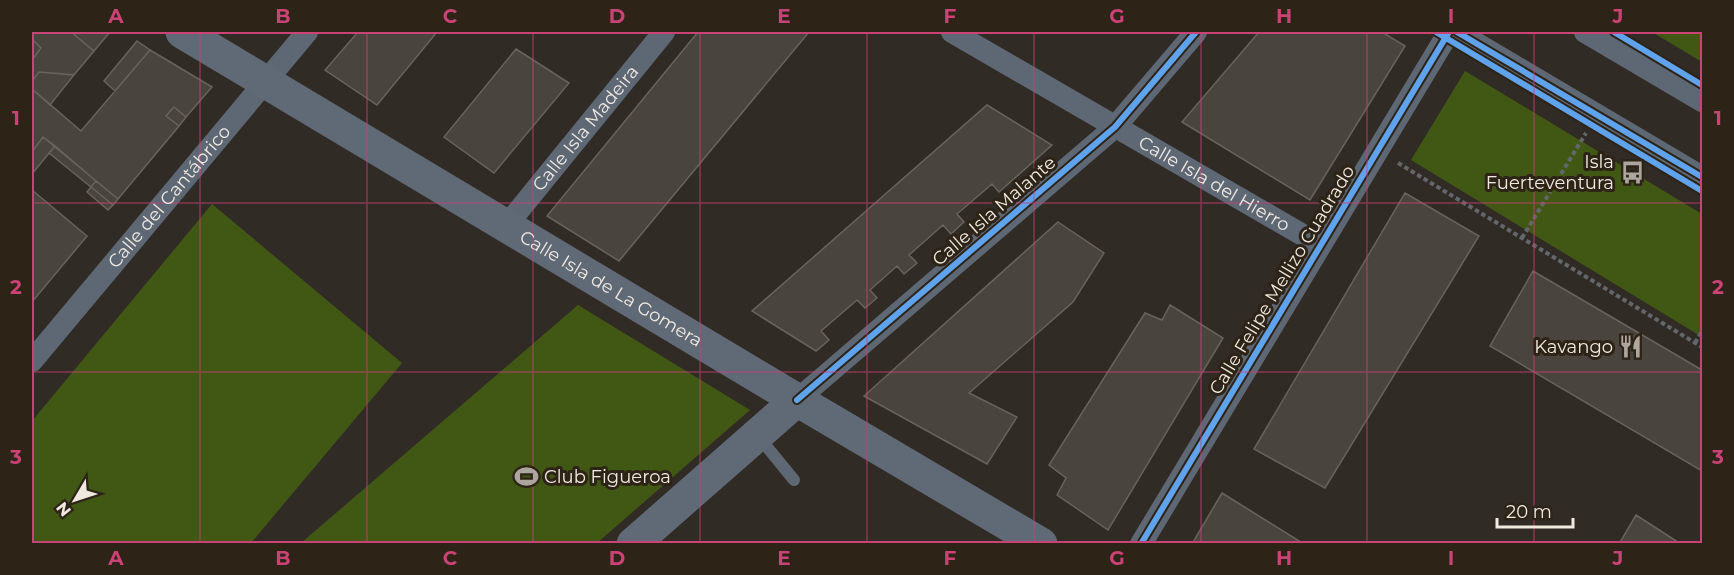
<svg xmlns="http://www.w3.org/2000/svg" width="1734" height="575" viewBox="0 0 1734 575" font-family="Montserrat,sans-serif">
<style>
.green{fill:#415815}
.building{fill:#49443e;stroke:#68635d;stroke-width:1.5}
.lines{fill:none;stroke-linecap:round;stroke-linejoin:round}
.path{stroke:#63666a;stroke-width:4;stroke-dasharray:4.5 3;stroke-linecap:butt}
.service{stroke:#5e6875;stroke-width:12}
.minor{stroke:#5e6875;stroke-width:22}
.secondary{stroke:#606a77;stroke-width:33}
.cycleway-casing{stroke:#2d2316;stroke-width:10}
.cycleway{stroke:#60a3ed;stroke-width:6}
.grid{fill:none;stroke:#cb4276;stroke-width:1.5;stroke-opacity:0.55}
.labels{text-anchor:middle;stroke-width:6;stroke-linejoin:round;paint-order:stroke}
.street-label{font-size:18px;fill:#f0e9e0;stroke:#2d2316}
.poi-label{font-size:18px;fill:#f0e9e0;stroke:#2d2316;text-anchor:end}
.neatline{fill:none;stroke:#cb4276;stroke-width:2}
.grid-label{font-size:20px;text-anchor:middle;font-weight:bold;fill:#cb4276}
</style>
<rect width="100%" height="100%" fill="#312b25"/>
<path class="green" d="M1652,32H1702V62Z
M1465,71L1702,214V337L1411,160Z
M212,204L402,363L251,543H32V421Z
M578,305L750,410L597,543H301Z"/>
<path class="building" d="M32,32H71L94,51L74,75L39,72L32,81V60L41,48L32,39Z
M71,32H110L94,51Z
M358,32H437L377,105L325,70Z
M698,32H809L619,261L547,216Z
M1259,32H1382L1405,46L1310,200L1182,122Z
M32,39L41,48L32,60Z
M137,41L150,50L115,91L104,81Z
M516,49L569,83L494,173L444,137Z
M150,50L212,87L186,117L174,107L166,116L179,126L118,199L43,137L32,152V89L81,131Z
M39,72L74,75L50,105L32,89V81Z
M987,105L1052,145L999,192L992,184L957,214L964,222L951,234L943,225L909,255L917,263L904,274L897,266L870,290L877,298L865,308L857,300L821,331L829,340L816,351L752,311Z
M174,107L186,117L179,126L166,116Z
M43,137L55,146L32,174V152Z
M55,146L96,181L91,187L49,153Z
M96,181L118,199L113,205L91,187Z
M91,187L113,205L108,210L87,192Z
M32,190L87,236L32,302Z
M1405,193L1479,236L1325,488L1254,449Z
M1058,222L1104,253L1073,302L969,393L1017,417L987,464L864,396Z
M1533,271L1702,370V471L1490,346Z
M1170,305L1223,338L1108,530L1057,495L1066,478L1049,465L1145,313L1162,320Z
M1222,493L1304,544H1192Z
M1636,515L1681,544H1619Z"/>
<g class="lines">
<path class="path" d="M1398,163L1702,347
M1522,238L1586,133
M1695,343L1702,331"/>
<path class="service" d="M758,436L794,480"/>
<g class="minor">
<path id="s1" d="M952,32L1320,245"/>
<path d="M1457,32L1702,177"/>
<path d="M1585,32L1702,101"/>
<path id="s2" d="M506,226L664,32"/>
<path id="s3" d="M32,361L307,32"/>
<path d="M797,400L1115,127L1196,32"/>
<path d="M1141,544L1449,32"/>
</g>
<g class="secondary">
<path id="s4" d="M182,32L797,400L1041,544"/>
<path d="M633,544L797,400"/>
</g>
<defs>
<path id="cycleway" d="M1436,32L1702,191
M1457,32L1702,177
M1614,32L1702,85
M797,400L1115,127L1196,32
M1141,544L1449,32"/>
</defs>
<use href="#cycleway" class="cycleway-casing"/>
<use href="#cycleway" class="cycleway"/>
</g>
<path class="grid" d="M200,32V544M367,32V544M533,32V544M700,32V544M867,32V544M1034,32V544M1201,32V544M1367,32V544M1534,32V544M32,203H1702M32,372H1702"/>
<defs>
<symbol id="bus-bare" viewBox="-9 -9 18 18"><path d="M-5-6H5V4H4V6H2V4H-2V6H-4V4H-5ZM-3.5-4V0h7V-4ZM-3.5 1.2v1.5H-2V1.2ZM2 1.2v1.5H3.5V1.2Z" fill="#ada69f" stroke="#2d2316" stroke-width="2.5" paint-order="stroke"/></symbol>
<symbol id="restaurant-bare" viewBox="-9 -9 18 18"><path d="M-5-6h1v4h1v-4h1v4h1v-4h1v5L-1.5 .5V6h-2V.5L-5-1ZM5-6V6H3V1.5H1.5Q1.5-4 5-6Z" fill="#ada69f" stroke="#2d2316" stroke-width="2.5" paint-order="stroke"/></symbol>
<symbol id="stadium-bare" viewBox="-9 -9 18 18"><path d="M0-5a6.5 5 0 1 0 0 10a6.5 5 0 1 0 0-10ZM-3.5-1.8h7v3.6h-7Z" fill="#ada69f" stroke="#2d2316" stroke-width="2.5" paint-order="stroke"/></symbol>
</defs>
<g fill-rule="evenodd">
<use href="#bus-bare" x="1616" y="156" width="33" height="33"/>
<use href="#restaurant-bare" x="1614" y="330" width="33" height="33"/>
<use href="#stadium-bare" x="510" y="460" width="33" height="33"/>
</g>
<g class="labels">
<g class="street-label">
<text dy="6" stroke="none"><textPath href="#s2" startOffset="126">Calle Isla Madeira</textPath></text>
<text dy="6" stroke="none"><textPath href="#s1" startOffset="303">Calle Isla del Hierro</textPath></text>
<text dy="6" stroke="none"><textPath href="#s3" startOffset="214">Calle del Cantábrico</textPath></text>
<text transform="translate(994 211) rotate(-41)" y="6">Calle Isla Malante</text>
<text transform="translate(1282 280) rotate(-59)" y="6">Calle Felipe Mellizo Cuadrado</text>
<text dy="6" stroke="none"><textPath href="#s4" startOffset="500">Calle Isla de La Gomera</textPath></text>
</g>
<g class="poi-label">
<text x="1614" y="168">Isla<tspan x="1614" dy="21">Fuerteventura</tspan></text>
<text x="1613" y="353">Kavango</text>
<text x="544" y="483" text-anchor="start">Club Figueroa</text>
</g>
</g>
<rect width="1734" height="575" fill="none" stroke="#2d2316" stroke-width="66"/>
<g transform="translate(75 500) rotate(231)" stroke="#2d2316" stroke-width="4.5" paint-order="stroke">
<path d="M0-4.5L10 22L0 15L-10 22Z" fill="#f0e9e0"/>
<text y="-9" font-size="16" font-weight="bold" text-anchor="middle" fill="#f0e9e0">N</text>
</g>
<path d="M1497 518v9h76v-9" fill="none" stroke="#f0e9e0" stroke-width="3"/>
<text x="1506" y="518" font-size="18" fill="#f0e9e0" stroke="#2d2316" stroke-width="4.5" paint-order="stroke">20 m</text>
<rect x="33" y="33" width="1668" height="509" class="neatline"/>
<g class="grid-label">
<text x="116" y="23">A</text>
<text x="283" y="23">B</text>
<text x="450" y="23">C</text>
<text x="617" y="23">D</text>
<text x="784" y="23">E</text>
<text x="950" y="23">F</text>
<text x="1117" y="23">G</text>
<text x="1284" y="23">H</text>
<text x="1451" y="23">I</text>
<text x="1618" y="23">J</text>
<text x="16" y="125">1</text>
<text x="1718" y="125">1</text>
<text x="16" y="294">2</text>
<text x="1718" y="294">2</text>
<text x="16" y="464">3</text>
<text x="1718" y="464">3</text>
<text x="116" y="565">A</text>
<text x="283" y="565">B</text>
<text x="450" y="565">C</text>
<text x="617" y="565">D</text>
<text x="784" y="565">E</text>
<text x="950" y="565">F</text>
<text x="1117" y="565">G</text>
<text x="1284" y="565">H</text>
<text x="1451" y="565">I</text>
<text x="1618" y="565">J</text>
</g>
</svg>
